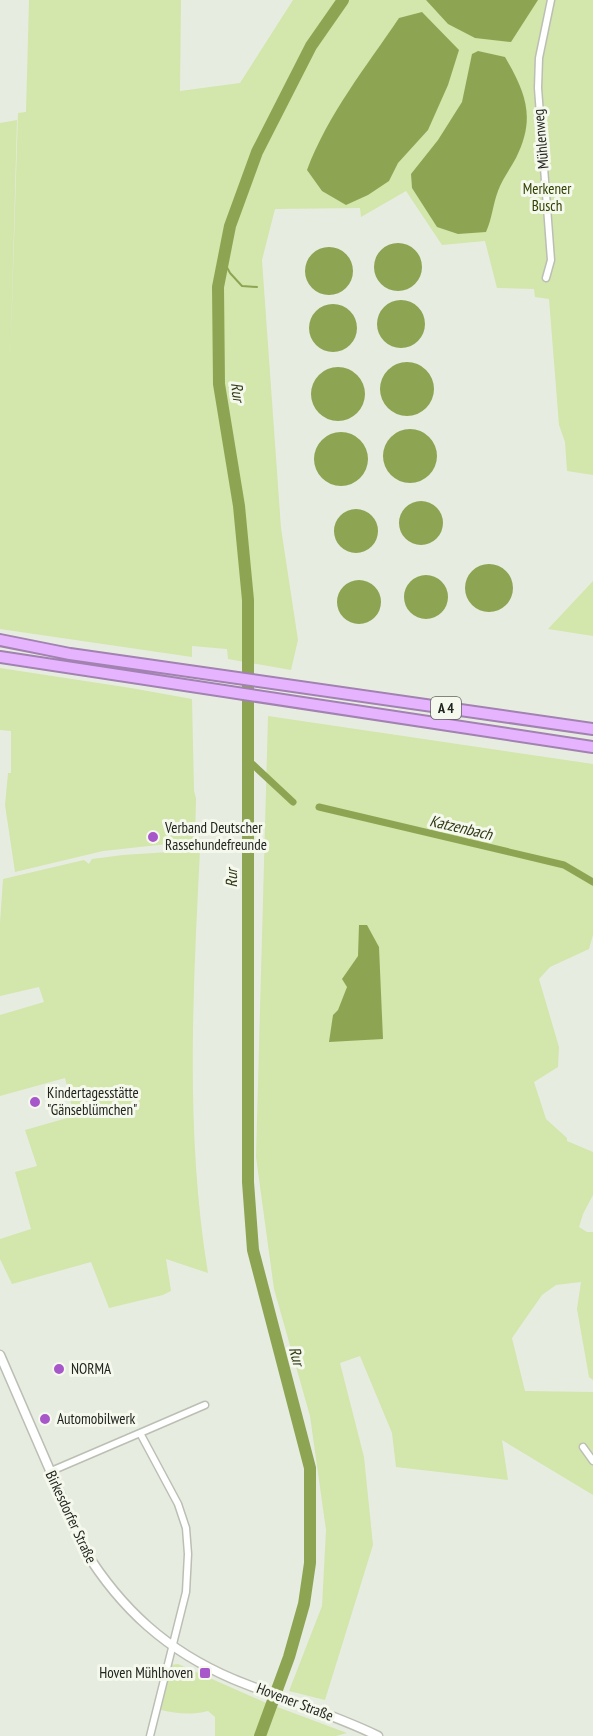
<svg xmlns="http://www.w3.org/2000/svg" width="593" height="1736" viewBox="0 0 593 1736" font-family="'PT Sans Narrow',sans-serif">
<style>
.green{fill:#d3e6ab}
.water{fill:#8da553}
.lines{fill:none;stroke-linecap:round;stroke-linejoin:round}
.stream{stroke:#8da553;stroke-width:2}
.canal{stroke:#8da553;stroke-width:7}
.river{stroke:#8da553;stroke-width:12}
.street-casing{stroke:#bbbfb3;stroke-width:9}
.secondary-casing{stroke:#bbbfb3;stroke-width:11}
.highway-casing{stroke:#a182b0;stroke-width:14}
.street{stroke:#fff;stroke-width:6}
.secondary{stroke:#fff;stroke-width:8}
.highway{stroke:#e6b4fe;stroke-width:10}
.poi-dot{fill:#a757c9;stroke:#f5f9ed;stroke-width:2}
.labels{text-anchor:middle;stroke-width:6;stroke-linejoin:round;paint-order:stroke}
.shield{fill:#f5f9ed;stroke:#61645d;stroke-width:1.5}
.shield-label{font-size:14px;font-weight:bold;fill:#22241f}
.street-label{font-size:15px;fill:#22241f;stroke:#f5f9ed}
.park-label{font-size:15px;fill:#324000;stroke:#f5f9ed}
.poi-label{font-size:15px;fill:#22241f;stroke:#f5f9ed;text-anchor:start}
.water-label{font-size:16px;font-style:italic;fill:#303a17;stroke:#f5f9ed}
</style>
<rect width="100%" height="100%" fill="#e7ece0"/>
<path class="green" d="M29,0H181L180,91L240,83L293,0H593V475L567,471L565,442L559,425L549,299L535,297L534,289L497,288L485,241L442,245L406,191L361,217L360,208L275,209L262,260L281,528L298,640L291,670L228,659L227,649L192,646V657L0,629V123L17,120L10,370L18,113L26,112Z
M593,581V636L548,629Z
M0,668L131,688L192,699L194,791L196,798L195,841L103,851L15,872L5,805L8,773H11V731L0,730Z
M268,716L593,764V935L589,949L550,967L539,979L559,1047L558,1067L534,1082L546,1119L567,1138V1141L593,1152V1195L583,1214L579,1227L587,1232H593V1380L589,1377L577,1309L581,1282L556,1285L542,1295L512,1338L525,1391L593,1392V1495L502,1440L508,1480L396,1467L392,1433L360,1356L340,1363L364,1457L373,1545L325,1700L289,1691L322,1606L326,1530L310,1416L274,1289L256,1157Z
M200,850C193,991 185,1133 208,1273L166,1259L171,1291L163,1295L109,1308L91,1262L12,1284L0,1259V1239L31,1229L15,1172L37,1166L25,1130L74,1116L65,1078L0,1096V1015L44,1002L39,987L0,996V923L3,879L84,860L89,864L92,859L123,855Z
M178,1664L264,1702L347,1733L336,1736H215V1717L208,1711C191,1715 178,1714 161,1710L171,1665Z"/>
<path class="water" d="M426,0H538L511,42L475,38L448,24Z
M422,12L459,50L448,85L428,130L398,163L389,181L368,195L346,205L322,191L307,170C328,114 366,67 399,18Z
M478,51L505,57C526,93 536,118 516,158C510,169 502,180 498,191C493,204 492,219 486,232L458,234L437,227L412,188L411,174L438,140L462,102L472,54Z
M374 267a24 24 0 1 1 48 0a24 24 0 1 1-48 0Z
M305 271a24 24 0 1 1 48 0a24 24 0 1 1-48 0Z
M377 324a24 24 0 1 1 48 0a24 24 0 1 1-48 0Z
M309 328a24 24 0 1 1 48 0a24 24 0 1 1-48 0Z
M380 389a27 27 0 1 1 54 0a27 27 0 1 1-54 0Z
M311 394a27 27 0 1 1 54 0a27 27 0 1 1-54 0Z
M383 456a27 27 0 1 1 54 0a27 27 0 1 1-54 0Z
M314 459a27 27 0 1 1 54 0a27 27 0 1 1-54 0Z
M399 523a22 22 0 1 1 44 0a22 22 0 1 1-44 0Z
M334 531a22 22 0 1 1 44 0a22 22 0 1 1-44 0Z
M465 588a24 24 0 1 1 48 0a24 24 0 1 1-48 0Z
M404 597a22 22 0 1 1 44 0a22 22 0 1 1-44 0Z
M337 602a22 22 0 1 1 44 0a22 22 0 1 1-44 0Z
M359,925H367L379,947L383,1039L329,1042L333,1015L338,1010L347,987L342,979L358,956Z"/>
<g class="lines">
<path class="stream" d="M223,260L230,273L242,286L257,287"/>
<path class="canal" d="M248,760L293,802
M319,807L564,865L593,882"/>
<path class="river" d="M260,1736L289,1657L304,1604L310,1563V1468L253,1250L248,1182V600L239,506L219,384L218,287L230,226L257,152L311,46L343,0"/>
<defs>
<path id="street" d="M546,278L551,260L538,88L539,58L551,0
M140,1433L205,1405
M583,1447L593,1461
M49,1472L140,1433L178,1504L186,1528L188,1554L186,1592L150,1736"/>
<path id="secondary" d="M0,1355L84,1549C121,1609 167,1651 233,1679C281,1699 331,1713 378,1736"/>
<path id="highway" d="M0,640L70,654L593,729
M0,657L593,747"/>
</defs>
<use href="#street" class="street-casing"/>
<use href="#secondary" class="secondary-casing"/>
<use href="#highway" class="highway-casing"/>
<use href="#street" class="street"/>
<use href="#secondary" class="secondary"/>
<use href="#highway" class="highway"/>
</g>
<g class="poi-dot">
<circle cx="153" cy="837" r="6"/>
<circle cx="35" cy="1102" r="6"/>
<circle cx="59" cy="1369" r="6"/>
<circle cx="45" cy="1419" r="6"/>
<rect x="199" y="1667" width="12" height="12" rx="3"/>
</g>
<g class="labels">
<rect class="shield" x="431" y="697" width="30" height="22" rx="4.5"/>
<g class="shield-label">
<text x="446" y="713">A 4</text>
</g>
<g class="street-label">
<text transform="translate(541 139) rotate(-95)" y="5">Mühlenweg</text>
<text transform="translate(71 1517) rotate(65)" y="5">Birkesdorfer Straße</text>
<text transform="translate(295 1702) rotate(21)" y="5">Hovener Straße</text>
</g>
<g class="park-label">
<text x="547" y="194">Merkener<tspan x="547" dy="17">Busch</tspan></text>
</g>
<g class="poi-label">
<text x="165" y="833">Verband Deutscher<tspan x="165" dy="17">Rassehundefreunde</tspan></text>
<text x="47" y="1098">Kindertagesstätte<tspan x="47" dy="17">"Gänseblümchen"</tspan></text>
<text x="71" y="1374">NORMA</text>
<text x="57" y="1424">Automobilwerk</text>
<text x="193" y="1678" text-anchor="end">Hoven Mühlhoven</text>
</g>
<g class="water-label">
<text transform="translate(238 392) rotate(83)" y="6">Rur</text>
<text transform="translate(461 827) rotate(13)" y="6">Katzenbach</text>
<text transform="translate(231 878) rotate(-90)" y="6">Rur</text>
<text transform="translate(297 1356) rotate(75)" y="6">Rur</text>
</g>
</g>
</svg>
